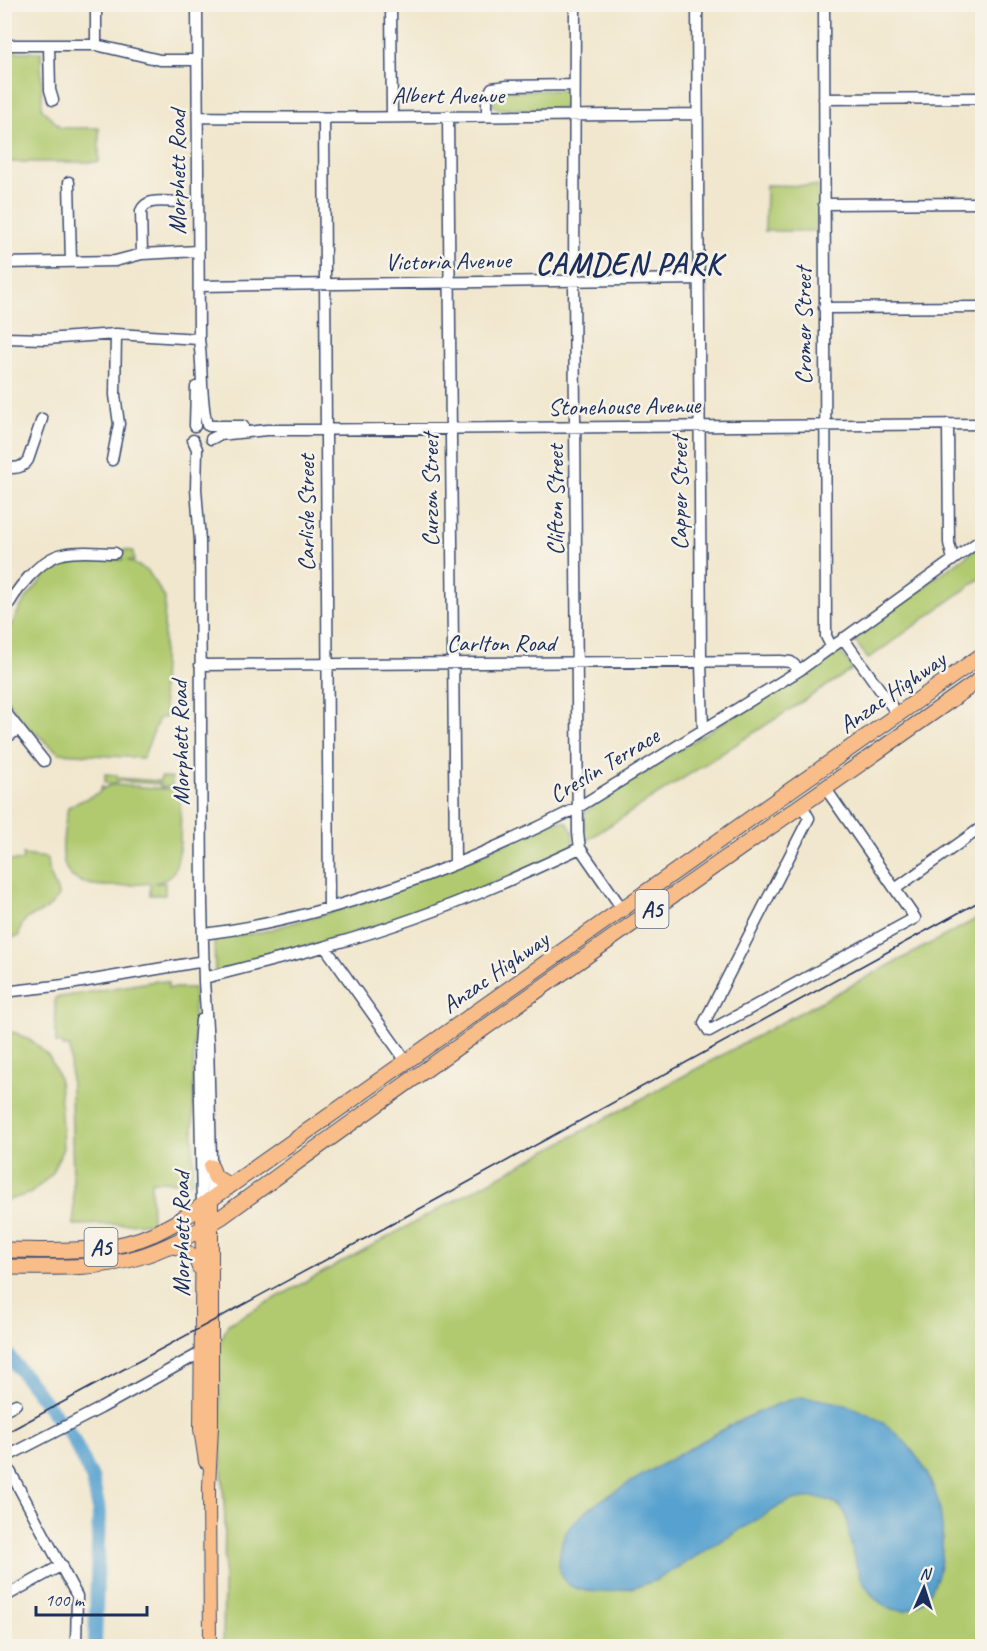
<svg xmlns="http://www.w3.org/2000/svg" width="987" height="1651" viewBox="0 0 987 1651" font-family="Caveat,sans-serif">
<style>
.green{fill:#b1ca70;stroke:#667c67;stroke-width:1.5}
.water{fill:#57a1cf;stroke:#396896;stroke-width:1.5}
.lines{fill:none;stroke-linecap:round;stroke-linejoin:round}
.river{stroke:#57a1cf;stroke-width:14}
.minor-casing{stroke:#3b4b6f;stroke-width:13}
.major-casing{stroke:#3b4b6f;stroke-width:14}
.highway-casing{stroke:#3b4b6f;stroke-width:17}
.minor{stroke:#fff;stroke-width:10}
.major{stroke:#f8bd89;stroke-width:12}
.highway{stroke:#f8bd89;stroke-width:15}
.tram{stroke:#1b2f5e;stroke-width:1.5}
.labels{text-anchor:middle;stroke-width:5;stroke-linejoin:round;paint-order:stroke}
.shield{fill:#f7f3e8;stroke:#5d6a87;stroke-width:1.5}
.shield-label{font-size:22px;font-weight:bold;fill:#1b2f5e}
.street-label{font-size:24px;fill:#1b2f5e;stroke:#f7f3e8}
.district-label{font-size:30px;font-weight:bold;letter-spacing:1.5px;fill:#1b2f5e;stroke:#f7f3e8}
</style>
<rect width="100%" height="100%" fill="#f7f3e8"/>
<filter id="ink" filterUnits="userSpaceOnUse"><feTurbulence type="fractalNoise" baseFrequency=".0167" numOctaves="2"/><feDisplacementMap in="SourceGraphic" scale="12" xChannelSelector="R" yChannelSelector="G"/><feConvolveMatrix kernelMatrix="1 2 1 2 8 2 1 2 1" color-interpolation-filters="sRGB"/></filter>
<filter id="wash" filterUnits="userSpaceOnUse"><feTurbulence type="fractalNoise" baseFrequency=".008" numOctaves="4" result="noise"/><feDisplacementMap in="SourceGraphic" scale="24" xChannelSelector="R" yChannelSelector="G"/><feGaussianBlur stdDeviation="1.35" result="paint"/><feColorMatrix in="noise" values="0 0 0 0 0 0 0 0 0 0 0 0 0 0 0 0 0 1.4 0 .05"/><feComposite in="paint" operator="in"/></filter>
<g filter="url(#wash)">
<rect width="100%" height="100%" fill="#f1e7ce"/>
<path class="green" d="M5,52H41L42,109L61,128H99V162H5Z
M563,90L570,94V105L563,108L499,109L493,105C492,99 492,95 497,91Z
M766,185L818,186V231H765Z
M982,545V577L868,659L852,637Z
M121,550L133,551L134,561L127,560L148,571L165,598L162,691L166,717L159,718L143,758L59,753L24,723L7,700L4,684V650L8,631L24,601L45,576L66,563L102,558L124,560L121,558Z
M837,647L853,669L584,842V814L596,803L805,670Z
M105,774L117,775V778L160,781L161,777L172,778V787H160V784L117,781V783H105Z
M110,785C134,785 157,789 180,790C180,809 184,861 171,875C167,880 160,882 154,883H165V895H150V883C129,886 81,892 68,872C58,857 65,823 68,807L100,792L102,786L103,789Z
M558,821L567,822L573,832V848L431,910L215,973L214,938L258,933L359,904Z
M23,855L47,858L48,869L59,896C55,901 50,907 45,910C29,919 22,915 19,936L5,939V860L22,861Z
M982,916V1646H223L225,1519L220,1437L219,1345L228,1324L790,1018Z
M155,981L168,982V988H194L193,1182L151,1181L152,1223L74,1225L70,1047H62V1043H56L55,998Z
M5,1031L16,1033L35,1043L50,1058L59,1078L63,1148L52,1174L31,1193L5,1201Z"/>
<path class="water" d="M800,1397C845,1401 881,1412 911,1449C923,1464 933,1483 938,1501C946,1533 947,1597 907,1610C900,1612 888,1608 882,1604C860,1588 854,1561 849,1536C848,1530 848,1524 847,1518C838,1493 802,1495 783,1504L655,1581C630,1590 557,1607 559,1562C560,1552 561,1539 567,1531C586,1504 635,1480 664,1463C709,1438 749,1411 800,1397Z"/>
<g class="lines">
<path class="river" d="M4,1350L71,1435L92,1478L99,1510L95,1646"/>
</g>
</g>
<g filter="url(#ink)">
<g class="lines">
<defs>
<path id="minor" d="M96,4V45
M197,4L199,339C203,368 200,397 207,425
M391,4L392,116
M575,4L574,281L578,833L580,848L623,910
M697,4L701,662L703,730
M824,4L826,636L831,646
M4,45H96L160,60H197
M49,45L50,90L53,100
M824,99L982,98
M448,116L455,863
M487,116V97L492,88L507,86L574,85
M198,117C365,119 531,116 698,114
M324,118L329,907
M69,182L71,262
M824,204L982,203
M142,254L141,211C146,197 165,202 177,202
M4,263L115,261L142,254L198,251
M199,286L699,279
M824,308L982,307
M4,338L46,339L116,334L199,339
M948,424L949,543L953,560
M195,426L196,387
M209,426H243
M211,439L219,435L267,430L982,424
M193,440L197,449L196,489L200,541L202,905L204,981L208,1044L212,1198
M112,460L119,424L115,395L116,334
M4,468C15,468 22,469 28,460L42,419
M4,613C14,592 39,559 63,554C79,550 99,553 115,553
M843,638L898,715
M200,665L780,661L791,662L800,670
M4,707L6,713L44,761
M4,739L19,729
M802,806L809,818L704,1023L709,1031L915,918L826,789
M895,889L982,827
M203,934C328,919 466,865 577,808L800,670L982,539
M325,947L406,1061
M204,978C275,960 346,943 415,918C472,898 526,873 580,848
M4,992L64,985L204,961
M201,1020L199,1046L202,1207
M4,1410L16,1404
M4,1458L101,1408L202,1352
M4,1460L77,1596L76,1646
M4,1597L62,1565"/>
<path id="major" d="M202,1207L200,1429L205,1462
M167,1247C186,1249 192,1249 198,1268
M210,1646L209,1487L212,1427V1198"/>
<path id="highway" d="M211,1167L215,1177L230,1186
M4,1250C53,1250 107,1255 153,1234C165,1229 178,1221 190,1214L982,655
M4,1267C49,1267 97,1270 139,1257C169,1248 197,1232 223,1216C473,1033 729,857 982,678"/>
</defs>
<use href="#minor" class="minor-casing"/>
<use href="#major" class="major-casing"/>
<use href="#highway" class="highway-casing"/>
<use href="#minor" class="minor"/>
<use href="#major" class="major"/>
<use href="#highway" class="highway"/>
<path class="tram" d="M4,1434L392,1224L982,900"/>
</g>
</g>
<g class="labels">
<g class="shield">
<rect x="635.5" y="890" width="33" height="38" rx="4.5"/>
<rect x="84.5" y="1228" width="33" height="38" rx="4.5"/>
</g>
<g class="shield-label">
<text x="652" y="917">A5</text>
<text x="101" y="1255">A5</text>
</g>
<g class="street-label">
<text x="448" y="103">Albert Avenue</text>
<text transform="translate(177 172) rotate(-90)" y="8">Morphett Road</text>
<text transform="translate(448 261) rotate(-1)" y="8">Victoria Avenue</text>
<text transform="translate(803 326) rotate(-90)" y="8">Cromer Street</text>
<text transform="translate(624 406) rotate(-1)" y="8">Stonehouse Avenue</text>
<text transform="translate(430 490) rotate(-90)" y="8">Curzon Street</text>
<text transform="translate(679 493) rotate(-90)" y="8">Capper Street</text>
<text transform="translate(555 500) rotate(-90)" y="8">Clifton Street</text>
<text transform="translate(306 513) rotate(-90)" y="8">Carlisle Street</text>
<text x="501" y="651">Carlton Road</text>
<text transform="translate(892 692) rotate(-35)" y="8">Anzac Highway</text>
<text transform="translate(180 743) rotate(-91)" y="8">Morphett Road</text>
<text transform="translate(604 765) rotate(-31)" y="8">Creslin Terrace</text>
<text transform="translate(495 972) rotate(-35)" y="8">Anzac Highway</text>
<text transform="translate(181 1234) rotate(-90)" y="8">Morphett Road</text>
</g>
<g class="district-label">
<text x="629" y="274">CAMDEN PARK</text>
</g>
</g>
<rect width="987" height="1651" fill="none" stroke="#f7f3e8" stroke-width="24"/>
<g transform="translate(924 1588) rotate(3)" stroke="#f7f3e8" stroke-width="4.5" paint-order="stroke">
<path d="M0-4.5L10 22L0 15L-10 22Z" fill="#1b2f5e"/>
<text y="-9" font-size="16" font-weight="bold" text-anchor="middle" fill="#1b2f5e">N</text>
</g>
<path d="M36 1606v9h111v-9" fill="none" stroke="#1b2f5e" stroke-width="3"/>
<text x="45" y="1606" font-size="18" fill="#1b2f5e" stroke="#f7f3e8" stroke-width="4.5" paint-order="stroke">100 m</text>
</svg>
